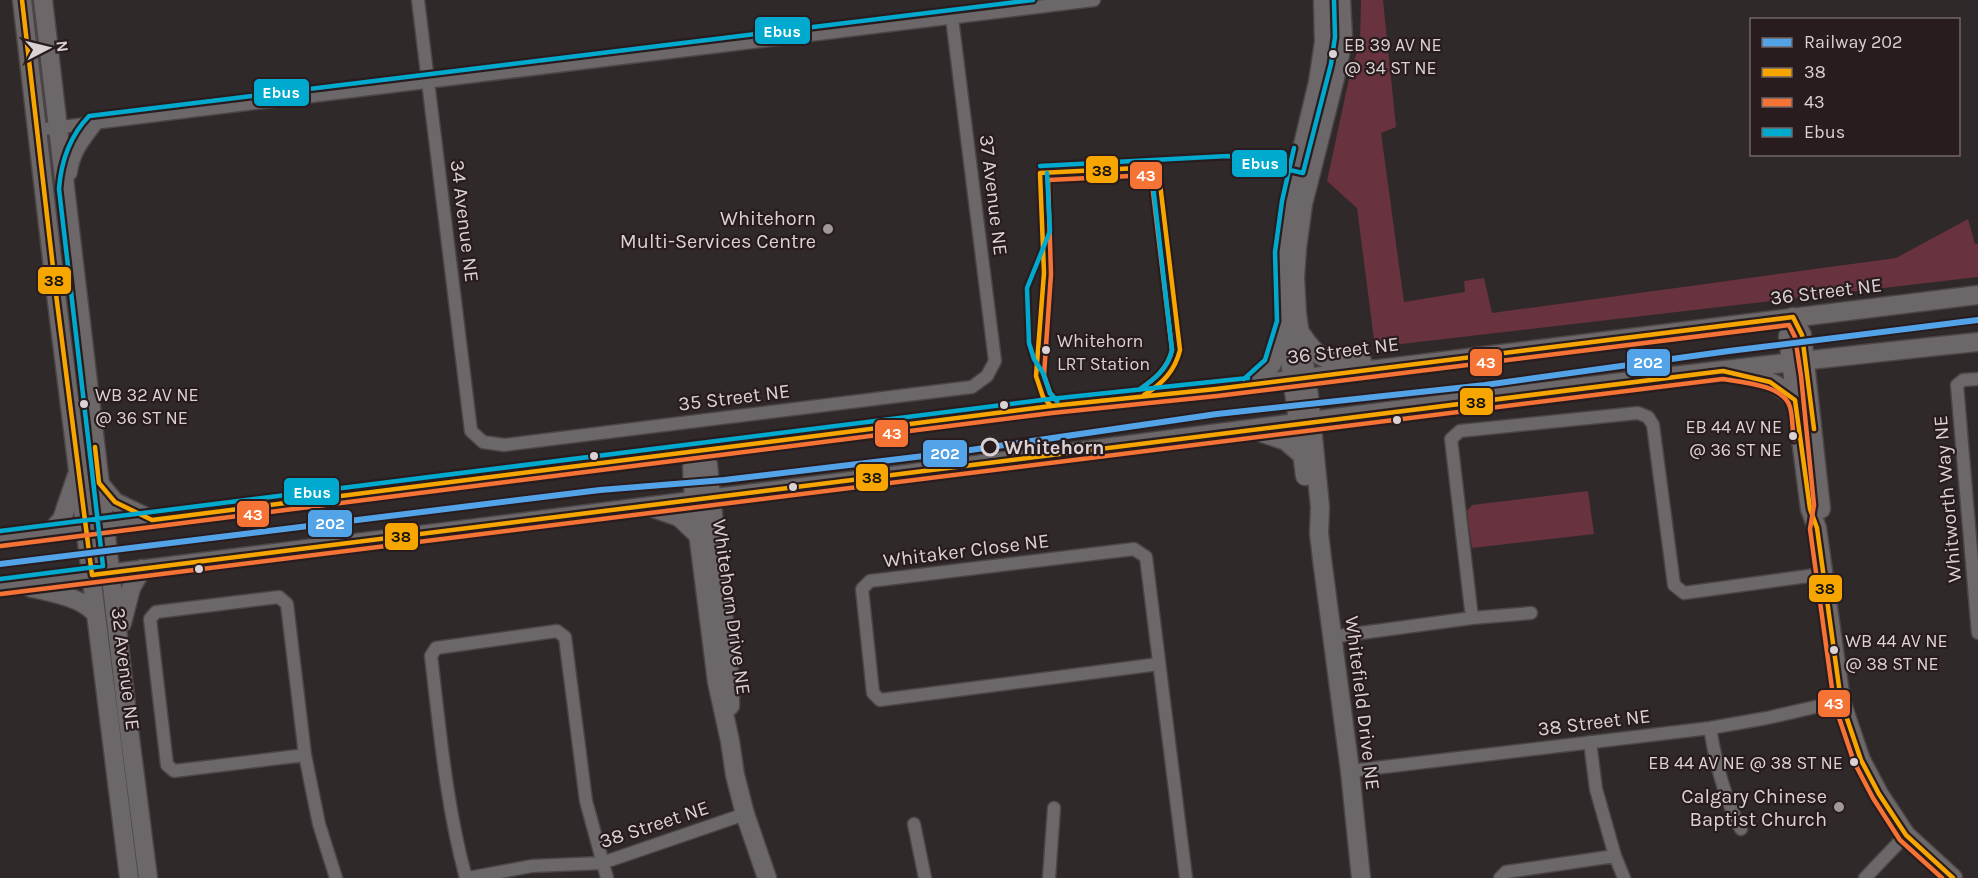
<svg xmlns="http://www.w3.org/2000/svg" width="1978" height="878" viewBox="0 0 1978 878" font-family="Karla,sans-serif">
<style>
.green{fill:#69323f}
.lines{fill:none;stroke-linecap:round;stroke-linejoin:round}
.street-casing{stroke:#4b4546;stroke-width:15}
.secondary-casing{stroke:#4b4546;stroke-width:21}
.street{stroke:#6c6768;stroke-width:12}
.secondary{stroke:#6c6768;stroke-width:18}
.bus-1-casing{stroke:#291c1e;stroke-width:9}
.bus-2-casing{stroke:#291c1e;stroke-width:9}
.bus-3-casing{stroke:#291c1e;stroke-width:9}
.bus-1{stroke:#f7a600;stroke-width:4.5}
.bus-2{stroke:#f57335;stroke-width:4.5}
.bus-3{stroke:#00a9ce;stroke-width:4.5}
.rail-1-casing{stroke:#291c1e;stroke-width:10}
.rail-1{stroke:#53a3e8;stroke-width:6}
.bus-dot{fill:#dbd2d3;stroke:#291c1e;stroke-width:2}
.poi-dot{fill:#9f9798;stroke:#291c1e;stroke-width:2}
.stop-dot{fill:#291c1e;stroke:#dbd2d3;stroke-width:3}
.labels{text-anchor:middle;stroke-width:4.5;stroke-linejoin:round;paint-order:stroke}
.bus-label{font-size:18px;fill:#dbd2d3;stroke:#291c1e;text-anchor:start}
.street-label{font-size:20px;fill:#dbd2d3;stroke:#291c1e}
.poi-label{font-size:20px;fill:#dbd2d3;stroke:#291c1e;text-anchor:end}
.stop-label{font-size:20px;font-weight:bold;fill:#dbd2d3;stroke:#291c1e;text-anchor:start}
.line-badge{stroke:#291c1e;stroke-width:2}
.badge-label{font-size:16px;text-anchor:middle;font-weight:bold;fill:#fff}
.pale-badge-label{font-size:16px;text-anchor:middle;font-weight:bold;fill:#111}
</style>
<rect width="100%" height="100%" fill="#30292a"/>
<path class="green" d="M1361,0H1383L1396,127L1381,133L1404,302L1465,292L1464,281L1484,278L1492,313L1896,258L1968,219L1975,244H1978V277L1375,347L1357,208L1327,181L1350,74L1360,42Z
M1588,491L1594,534L1472,548L1467,511L1472,505Z"/>
<g class="lines">
<defs>
<path id="street" d="M418,0L471,431L483,442L504,445L972,387L987,376L995,361L952,18
M37,130L1094,0
M1978,379L1963,380L1957,385L1978,633
M279,597L287,604L305,755L174,771L167,765L150,619L156,612Z
M1472,618L1451,439L1460,431L1638,413L1648,417L1653,425L1674,585L1684,593L1823,574
M1331,637L1472,618L1531,613
M1159,664L880,700L873,693L862,589L870,581L1134,549L1146,557L1186,878
M1710,728C1716,764 1724,797 1741,829
M1590,742L1596,789L1615,856L1624,878
M305,755L319,824L336,878
M1350,771L1710,728L1767,718L1841,701
M914,824L925,878
M466,878C446,805 440,731 431,656L436,648L557,631L565,637L586,801L607,878
M468,878L532,866L602,863L745,814
M1049,878L1054,808
M1500,878L1506,872L1615,856
M1865,878L1906,835"/>
<path id="secondary" d="M22,0L57,302L129,878
M43,0L127,714L148,878
M1341,0L1343,37L1338,66L1303,204L1297,248L1295,278L1297,314L1309,396L1320,507L1319,533L1322,559L1350,771L1361,878
M68,172C70,152 81,139 93,123
M1793,317L1788,337L1810,509L1817,528L1841,701L1861,760L1879,794L1906,835L1953,878
M1793,317L1802,335L1821,509
M1302,335C1321,364 1330,361 1362,361
M1739,374C1764,378 1777,382 1795,400
M1249,385L1272,364L1283,330
M1257,431L1286,441L1302,455
M700,450L692,467L694,501L717,682L730,741L735,775L745,814L767,878
M700,450L708,465L730,681V706
M1305,476L1285,322L1282,252L1289,203L1318,82L1324,42L1323,0
M99,483L115,502L150,519
M653,508L679,517L698,535
M50,533L62,519L77,475
M0,539L1051,406L1216,389L1978,295
M0,587C292,551 583,515 875,478C1242,430 1610,380 1978,342
M29,587C52,593 80,596 96,614
M122,623L131,588L142,569"/>
</defs>
<use href="#street" class="street-casing"/>
<use href="#secondary" class="secondary-casing"/>
<use href="#street" class="street"/>
<use href="#secondary" class="secondary"/>
<defs>
<path id="bus-1" d="M22,0L57,302L92,575L1723,371L1770,382L1795,400L1810,509L1817,528L1841,701L1861,760L1879,794L1906,835L1953,878
M1051,406L1043,397L1036,376L1044,273L1040,173L1158,167L1180,350C1175,371 1162,384 1144,395
M95,447L99,483L115,502L152,520L1051,406L1216,389L1793,317L1802,335L1814,429"/>
<path id="bus-2" d="M1057,401L1050,393L1044,375L1051,274L1048,180L1151,175L1172,350C1168,368 1155,379 1140,389
M1,546L1052,413L1217,396L1789,325L1795,337L1801,376L1814,505L1810,529L1834,703L1854,762L1873,798L1900,840L1942,878
M1,594L1723,379C1741,382 1784,385 1790,407C1793,418 1792,429 1794,440"/>
<path id="bus-3" d="M1040,166L1228,156L1303,173L1331,64L1335,37L1334,0
M1047,173L1050,231L1027,288L1029,343L1034,359L1043,373L1050,393L1057,401
M1244,379L1265,360L1277,321L1275,252L1282,201L1294,148
M1140,389C1155,379 1168,368 1172,350L1151,168
M0,531L1050,399L1248,378
M0,579L103,566L59,189C61,161 69,137 89,116L1033,0"/>
</defs>
<use href="#bus-1" class="bus-1-casing"/>
<use href="#bus-2" class="bus-2-casing"/>
<use href="#bus-3" class="bus-3-casing"/>
<use href="#bus-1" class="bus-1"/>
<use href="#bus-2" class="bus-2"/>
<use href="#bus-3" class="bus-3"/>
<defs>
<path id="rail-1" d="M0,564L600,490L724,480L957,452L1217,414L1485,385L1729,351L1978,320"/>
</defs>
<use href="#rail-1" class="rail-1-casing"/>
<use href="#rail-1" class="rail-1"/>
</g>
<g class="bus-dot">
<circle cx="1333" cy="54" r="5"/>
<circle cx="1046" cy="350" r="5"/>
<circle cx="84" cy="404" r="5"/>
<circle cx="1004" cy="405" r="5"/>
<circle cx="1397" cy="420" r="5"/>
<circle cx="1793" cy="436" r="5"/>
<circle cx="594" cy="456" r="5"/>
<circle cx="793" cy="487" r="5"/>
<circle cx="199" cy="569" r="5"/>
<circle cx="1834" cy="650" r="5"/>
<circle cx="1854" cy="762" r="5"/>
</g>
<g class="poi-dot">
<circle cx="828" cy="229" r="6"/>
<circle cx="1839" cy="807" r="6"/>
</g>
<circle class="stop-dot" cx="990" cy="447" r="8"/>
<g class="labels">
<g class="bus-label">
<text x="1344" y="51">EB 39 AV NE<tspan x="1344" dy="23">@ 34 ST NE</tspan></text>
<text x="1057" y="347">Whitehorn<tspan x="1057" dy="23">LRT Station</tspan></text>
<text x="95" y="401">WB 32 AV NE<tspan x="95" dy="23">@ 36 ST NE</tspan></text>
<text x="1782" y="433" text-anchor="end">EB 44 AV NE<tspan x="1782" dy="23">@ 36 ST NE</tspan></text>
<text x="1845" y="647">WB 44 AV NE<tspan x="1845" dy="23">@ 38 ST NE</tspan></text>
<text x="1843" y="769" text-anchor="end">EB 44 AV NE @ 38 ST NE</text>
</g>
<g class="street-label">
<text transform="translate(994 195) rotate(83)" y="7">37 Avenue NE</text>
<text transform="translate(465 221) rotate(83)" y="7">34 Avenue NE</text>
<text transform="translate(1826 291) rotate(-7)" y="7">36 Street NE</text>
<text transform="translate(1343 350) rotate(-7)" y="7">36 Street NE</text>
<text transform="translate(734 397) rotate(-7)" y="7">35 Street NE</text>
<text transform="translate(1947 499) rotate(-95)" y="7">Whitworth Way NE</text>
<text transform="translate(966 550) rotate(-7)" y="7">Whitaker Close NE</text>
<text transform="translate(732 607) rotate(82)" y="7">Whitehorn Drive NE</text>
<text transform="translate(126 669) rotate(83)" y="7">32 Avenue NE</text>
<text transform="translate(1363 703) rotate(83)" y="7">Whitefield Drive NE</text>
<text transform="translate(1594 722) rotate(-7)" y="7">38 Street NE</text>
<text transform="translate(654 824) rotate(-18)" y="7">38 Street NE</text>
</g>
<g class="poi-label">
<text x="816" y="225">Whitehorn<tspan x="816" dy="23">Multi-Services Centre</tspan></text>
<text x="1827" y="803">Calgary Chinese<tspan x="1827" dy="23">Baptist Church</tspan></text>
</g>
<g class="stop-label">
<text x="1004" y="454">Whitehorn</text>
</g>
</g>
<g class="line-badge">
<rect x="754" y="16" width="57" height="29" rx="6" fill="#00a9ce"/>
<rect x="253" y="78" width="57" height="29" rx="6" fill="#00a9ce"/>
<rect x="1231" y="149" width="57" height="29" rx="6" fill="#00a9ce"/>
<rect x="1085" y="155" width="34" height="29" rx="6" fill="#f7a600"/>
<rect x="1129" y="161" width="34" height="29" rx="6" fill="#f57335"/>
<rect x="37" y="266" width="35" height="29" rx="6" fill="#f7a600"/>
<rect x="1626" y="348" width="45" height="29" rx="6" fill="#53a3e8"/>
<rect x="1469" y="348" width="34" height="29" rx="6" fill="#f57335"/>
<rect x="1459" y="387" width="35" height="29" rx="6" fill="#f7a600"/>
<rect x="874" y="419" width="35" height="29" rx="6" fill="#f57335"/>
<rect x="922" y="439" width="46" height="29" rx="6" fill="#53a3e8"/>
<rect x="855" y="463" width="34" height="29" rx="6" fill="#f7a600"/>
<rect x="283" y="477" width="57" height="29" rx="6" fill="#00a9ce"/>
<rect x="236" y="500" width="34" height="28" rx="6" fill="#f57335"/>
<rect x="307" y="509" width="46" height="29" rx="6" fill="#53a3e8"/>
<rect x="384" y="522" width="35" height="29" rx="6" fill="#f7a600"/>
<rect x="1808" y="574" width="35" height="29" rx="6" fill="#f7a600"/>
<rect x="1817" y="689" width="34" height="29" rx="6" fill="#f57335"/>
</g>
<g class="badge-label">
<text x="782" y="37">Ebus</text>
<text x="281" y="98">Ebus</text>
<text x="1260" y="169">Ebus</text>
<text x="1146" y="181">43</text>
<text x="1648" y="368">202</text>
<text x="1486" y="368">43</text>
<text x="892" y="439">43</text>
<text x="945" y="459">202</text>
<text x="312" y="498">Ebus</text>
<text x="253" y="520">43</text>
<text x="330" y="529">202</text>
<text x="1834" y="709">43</text>
</g>
<g class="pale-badge-label">
<text x="1102" y="176">38</text>
<text x="54" y="286">38</text>
<text x="1476" y="408">38</text>
<text x="872" y="483">38</text>
<text x="401" y="542">38</text>
<text x="1825" y="594">38</text>
</g>
<rect x="1750" y="18" width="210" height="138" fill="#291c1e" stroke="#706566" stroke-width="1.5"/>
<rect x="1762" y="38" width="30" height="9" fill="#53a3e8" stroke="#706566" stroke-width="1.5"/>
<text x="1804" y="48" font-size="18" fill="#dbd2d3">Railway 202</text>
<rect x="1762" y="68" width="30" height="9" fill="#f7a600" stroke="#706566" stroke-width="1.5"/>
<text x="1804" y="78" font-size="18" fill="#dbd2d3">38</text>
<rect x="1762" y="98" width="30" height="9" fill="#f57335" stroke="#706566" stroke-width="1.5"/>
<text x="1804" y="108" font-size="18" fill="#dbd2d3">43</text>
<rect x="1762" y="128" width="30" height="9" fill="#00a9ce" stroke="#706566" stroke-width="1.5"/>
<text x="1804" y="138" font-size="18" fill="#dbd2d3">Ebus</text>
<g transform="translate(48 48) rotate(83)" stroke="#291c1e" stroke-width="4.5" paint-order="stroke">
<path d="M0-4.5L10 22L0 15L-10 22Z" fill="#dbd2d3"/>
<text y="-9" font-size="16" font-weight="bold" text-anchor="middle" fill="#dbd2d3">N</text>
</g>
</svg>
